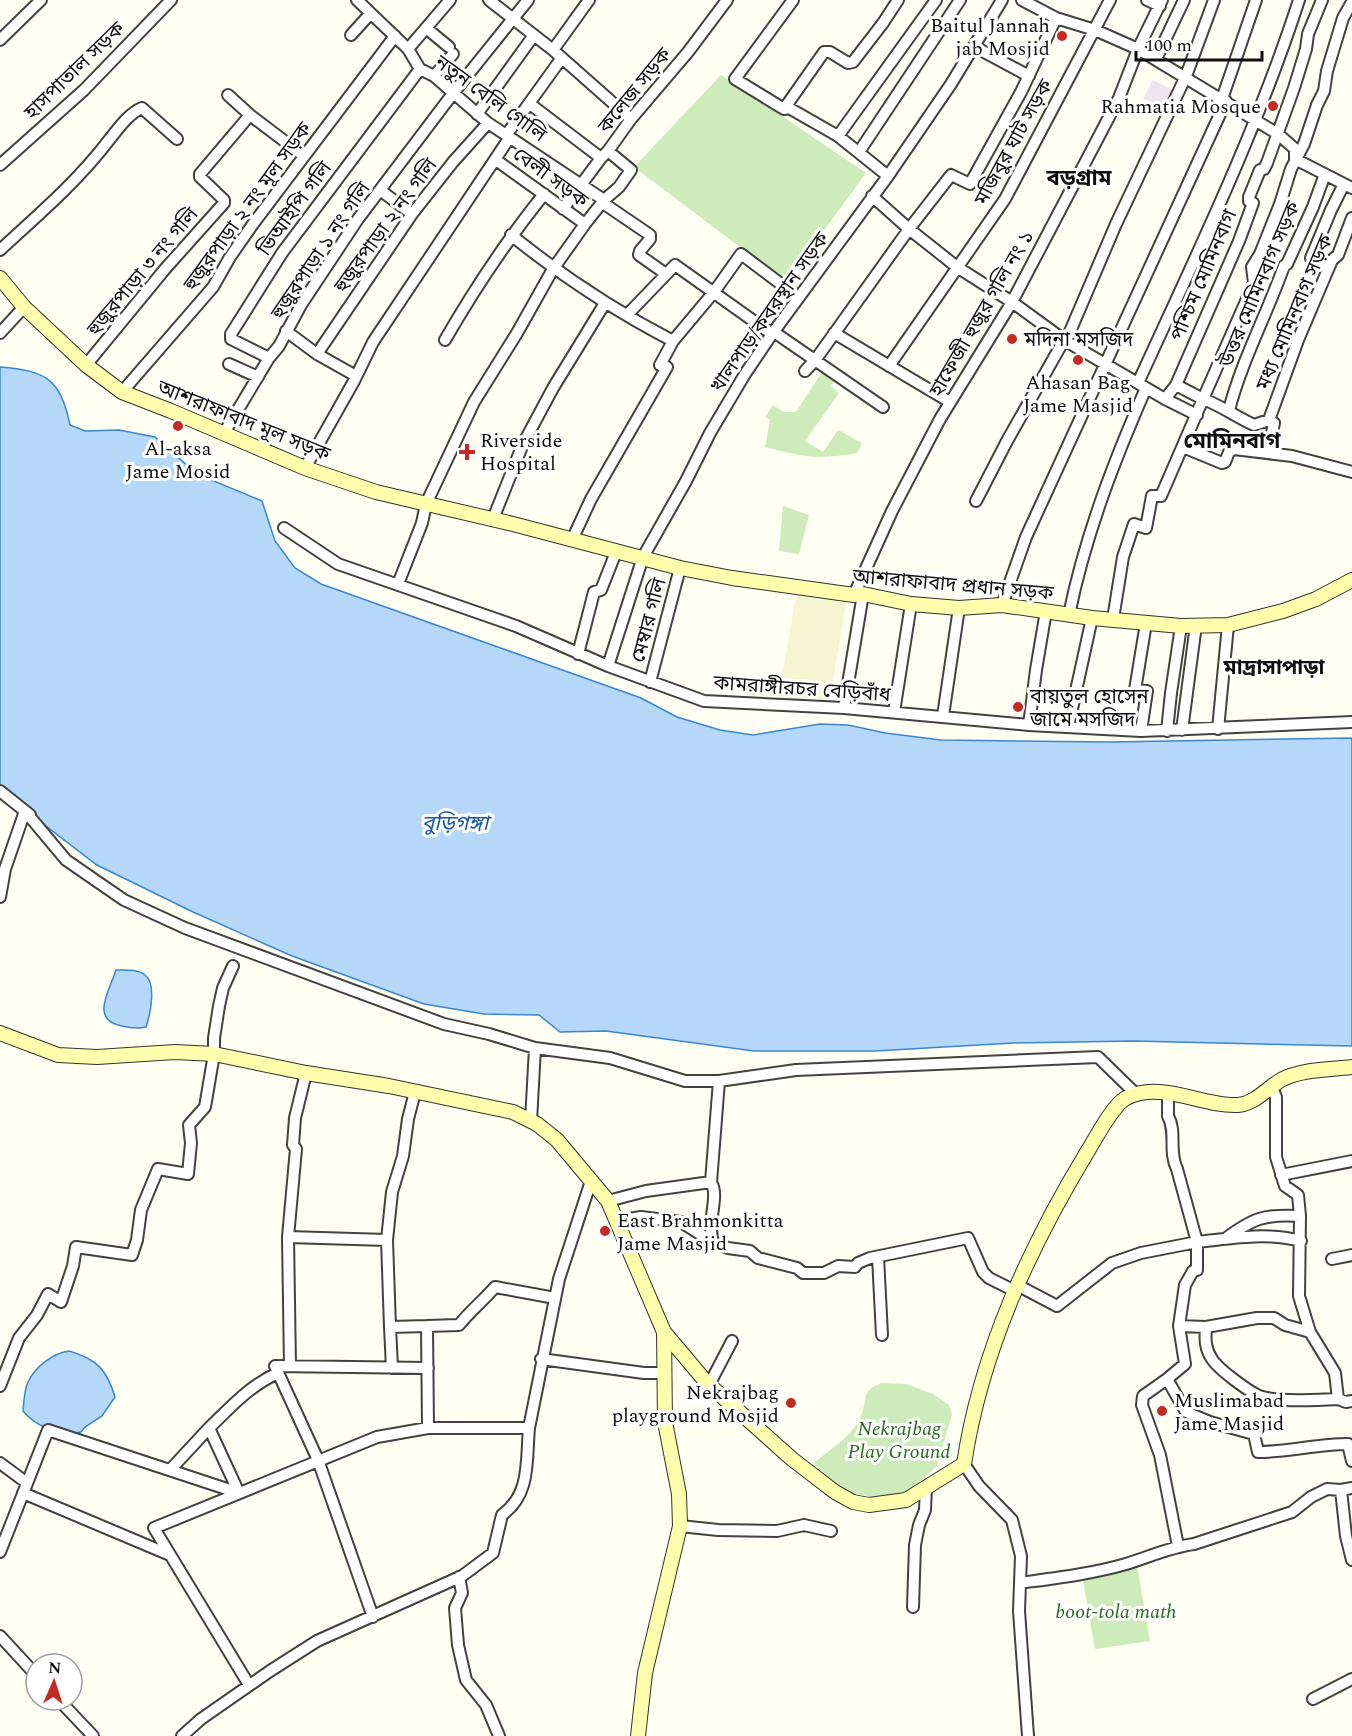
<svg xmlns="http://www.w3.org/2000/svg" width="1352" height="1736" viewBox="0 0 1352 1736" font-family="Spectral,'Noto Sans Bengali',serif">
<style>
.industrial{fill:#eee4ee}
.farmland{fill:#f5f6d1}
.green{fill:#ceebba}
.water{fill:#b5d8f8;stroke:#3a86d0;stroke-width:1.5}
.lines{fill:none;stroke-linecap:round;stroke-linejoin:round}
.street-casing{stroke:#424242;stroke-width:14}
.secondary-casing{stroke:#313131;stroke-width:16}
.street{stroke:#fff;stroke-width:10}
.secondary{stroke:#fffead;stroke-width:14}
.poi-dot{fill:#c32b23;stroke:#fff;stroke-width:2}
.labels{text-anchor:middle;stroke-width:6;stroke-linejoin:round;paint-order:stroke}
.poi-label{font-size:20px;fill:#0f0f0f;stroke:#fff;text-anchor:start}
.street-label{font-size:20px;fill:#0f0f0f;stroke:#fff}
.park-label{font-size:20px;font-style:italic;fill:#266a1d;stroke:#fff}
.neighbourhood-label{font-size:21px;font-weight:bold;fill:#0f0f0f;stroke:#fff}
.water-label{font-size:21px;font-style:italic;fill:#1558a5;stroke:#fff}
.quarter-label{font-size:22px;font-weight:bold;fill:#0f0f0f;stroke:#fff}
</style>
<rect width="100%" height="100%" fill="#fffef2"/>
<path class="industrial" d="M1153,80L1177,92L1165,110L1143,98Z"/>
<path class="farmland" d="M796,595L846,602L829,705L778,701Z"/>
<path class="green" d="M721,75L866,173L786,282L634,167Z
M824,369L837,378L831,386L839,393L805,441L823,452L838,430L862,443L857,453C817,460 804,457 765,447L770,420L765,417L773,405L784,412H796Z
M783,506L809,515L799,554L779,551Z
M881,1383L906,1384L933,1394L949,1405L952,1414L937,1466L915,1486L897,1497H872L847,1492L833,1484L814,1463C829,1450 853,1436 861,1416C868,1399 860,1392 881,1383Z
M1137,1565L1150,1641L1095,1649L1083,1581Z"/>
<path class="water" d="M0,367C46,371 60,378 70,425L85,431L119,430L155,437L197,474L262,501L275,541L295,568L321,584L641,698L677,717L720,730L753,735L820,724L848,725L885,733L941,740L1110,742L1352,738V1046L1133,1041L1013,1043L875,1051H754L606,1031L560,1032L539,1015L484,1014L424,1004L292,956L193,912L97,865L0,791Z
M116,970C126,970 138,969 145,975C157,984 150,1015 146,1027C138,1029 130,1028 122,1026C89,1020 110,990 116,970Z
M69,1351C97,1359 107,1370 115,1397L102,1416L85,1427L81,1432C60,1436 36,1427 23,1411C24,1402 24,1390 28,1382C35,1367 53,1353 69,1351Z"/>
<g class="lines">
<defs>
<path id="street" d="M357,0L408,49L420,69L434,76L488,123L604,200
M489,0L553,50L631,119
M793,0L735,79L784,109L789,108L838,136L888,176
M1022,0L1056,18L1095,30L1138,49L1278,134L1295,149V159L1352,188
M1147,0L1160,6
M426,28L449,47
M351,35L370,14
M0,40L41,0
M975,47L1029,76
M408,49L450,0
M553,50L589,0
M1156,59L1184,0
M434,76L453,54
M228,95L250,115L304,156
M1222,99L1256,0
M530,104L601,158L608,151
M784,109L824,52H830L848,63L853,62L883,23L898,0
M477,114L534,35
M507,134L561,59
M838,136L936,0
M859,152L960,0
M496,160L585,224
M0,165L84,90L171,0
M380,190L412,214
M872,196L909,229L957,267L1012,302L1064,340L1165,399L1197,415
M603,203L650,235V239L640,251L639,255L666,274
M563,209L601,158
M511,235C562,276 615,311 673,341
M0,250C38,215 78,181 109,140C118,129 129,113 142,108L177,139
M1330,265L1311,258L1331,210L1344,184
M628,314L675,265L772,334
M286,331L317,354L356,376
M774,332L883,407
M0,333L24,307
M834,333L950,402
M445,340C475,288 507,240 544,194
M1066,341L1116,224L1186,76L1214,0
M317,354L412,214L453,162L488,123
M269,358L231,339V334L282,253L420,69
M229,364L258,377
M86,365L165,269L224,203V200L200,177V174L250,115
M889,366L1005,199L1110,0
M805,371L816,359L909,229L951,175L970,184L1021,92L1056,18
M1138,383C1196,256 1256,133 1299,0
M122,392L213,287L230,257L253,224L395,36
M1165,399L1176,385L1239,241L1253,203L1249,201V197L1260,170L1264,169L1267,163L1294,88L1306,49L1308,34L1322,0
M1229,410C1242,360 1267,314 1284,266L1287,264L1313,207L1325,174
M1269,420L1298,340L1332,260L1338,255L1352,218
M224,433L269,358L279,346L301,305L358,219L454,92L528,0
M1183,447L1222,463L1225,462L1229,452L1234,449L1292,456L1352,472
M1268,453L1274,423L1269,420L1254,425C1236,417 1222,406 1203,399L1254,283L1252,267L1260,254L1280,204L1291,169L1304,144L1317,105L1324,91L1327,71L1343,18L1352,2
M305,468L354,381L373,342L510,137
M976,501L1007,441L1064,340
M493,519L523,444L553,388L605,303
M284,528L338,564L516,626L608,666L704,701L844,708L1029,725L1141,731L1352,722
M572,540L591,499L667,367L660,365L673,341L714,292L741,254L798,297
M398,584L422,523L426,504L474,402L517,333L553,269L585,224L604,200L619,187L631,170L608,151L631,119L688,52L727,0
M854,595L892,511L940,419L1012,302L1119,98L1138,49L1162,0
M1002,605L1026,537L1226,101
M1069,615C1085,536 1114,461 1146,388
M1113,619L1123,557L1134,524L1146,528L1152,496H1161L1203,399L1176,385
M578,654L594,592L601,590L616,552
M608,666L643,557L686,481L710,433L745,374L772,334L888,176L951,84L1002,0
M650,682L680,568
M844,708L863,594
M894,712L911,604
M943,716L959,608
M1029,725L1036,670L1046,611
M1068,727L1092,618
M1218,729L1228,625
M1182,730L1196,625
M1141,731L1147,691L1135,690L1146,623
M1167,731L1171,693L1181,626
M0,791L30,815
M0,897L5,869L25,811L66,860L124,900L185,928L444,1024L489,1034L535,1048
M531,1121L535,1048L610,1058L685,1081H719L796,1070L1098,1057L1136,1094
M1281,1175L1352,1161
M711,1182L719,1081
M608,1201L646,1191L711,1182C720,1197 706,1222 713,1242L728,1248L750,1251L758,1258L797,1268L803,1273H824L838,1266L855,1267L858,1263L870,1258L968,1238L983,1272L989,1278L1015,1291
M1300,1216L1299,1296L1310,1332L1335,1373L1338,1399L1346,1402L1352,1401
M617,1221L641,1217L681,1222L713,1242
M288,1237L387,1240L392,1192L403,1156L408,1119L415,1092
M1225,1239C1253,1218 1264,1214 1300,1216L1298,1195L1285,1186L1276,1157V1097L1272,1088
M387,1240L390,1327
M878,1257L882,1335
M1332,1259L1352,1255
M1017,1285L1057,1306L1112,1263L1141,1253L1197,1242L1177,1169C1168,1151 1177,1132 1168,1116V1094
M427,1326L459,1325C470,1311 483,1301 495,1287L555,1298
M1179,1326L1185,1285L1193,1271L1197,1270V1242C1231,1238 1268,1232 1301,1241
M1206,1327C1205,1339 1205,1349 1212,1359C1218,1369 1248,1391 1259,1396C1274,1402 1321,1400 1338,1399
M541,1359L644,1373H663
M290,1366L288,1237L296,1149L293,1145L295,1118L306,1073
M392,1368L390,1327L427,1326L428,1428
M1167,1379L1185,1364L1179,1326L1206,1327L1257,1318H1274L1285,1325L1310,1332
M709,1385L732,1341
M0,1386L19,1338L37,1315L48,1294L61,1302L73,1266L76,1247L132,1255L137,1240L141,1210L158,1169L188,1174L191,1143L189,1125L205,1107L214,1054V1038L219,1006L223,988L233,966
M0,1463L27,1483
M964,1464L979,1486L1012,1520L1021,1556L1019,1611L1028,1736
M170,1470L209,1428
M1352,1488L1341,1490L1346,1536L1352,1560
M23,1493L170,1555
M239,1493L209,1428C232,1406 249,1386 278,1373
M680,1526L718,1530L777,1531L804,1525L831,1531
M1178,1546L1160,1455L1142,1405L1143,1396L1167,1379L1186,1412L1210,1422L1254,1434L1258,1452C1288,1452 1318,1444 1348,1444L1352,1461
M0,1552L48,1430L239,1493
M459,1577L462,1593L455,1608L458,1645L466,1680L486,1705L499,1736
M1020,1583C1056,1578 1091,1574 1126,1564C1149,1557 1170,1547 1194,1544L1292,1512L1311,1497L1327,1489L1341,1490
M913,1607L915,1545L919,1525L925,1510L926,1487
M373,1617L318,1460L275,1366L428,1368
M0,1636L36,1675
M249,1685L154,1528L377,1437L428,1428H529L559,1279L591,1181
M1313,1699L1352,1679
M59,1700L93,1736
M182,1736L201,1719L270,1671L317,1641L462,1576L493,1553L502,1515C531,1494 526,1461 529,1428"/>
<path id="secondary" d="M0,278L24,307L86,365L122,392L171,411L305,468L376,492L513,524L680,568L732,578L854,595L863,594L911,604L959,608L1002,605L1092,618L1181,626L1228,625L1283,611L1316,599L1352,580
M0,1033L58,1055L97,1057L175,1052L214,1054L306,1073L389,1086L513,1112L537,1124L557,1140L608,1201L664,1332L707,1383L792,1459L835,1492L853,1502L869,1505L906,1500L964,1464C981,1351 1030,1246 1089,1149C1097,1136 1113,1105 1126,1098C1162,1080 1202,1107 1238,1105C1256,1103 1266,1089 1281,1080C1301,1069 1330,1070 1352,1067
M638,1736L645,1673L680,1526L679,1494L665,1422L664,1332"/>
</defs>
<use href="#street" class="street-casing"/>
<use href="#secondary" class="secondary-casing"/>
<use href="#street" class="street"/>
<use href="#secondary" class="secondary"/>
</g>
<g class="poi-dot">
<circle cx="1062" cy="36" r="6"/>
<circle cx="1273" cy="106" r="6"/>
<circle cx="1012" cy="339" r="6"/>
<circle cx="1078" cy="360" r="6"/>
<circle cx="178" cy="426" r="6"/>
<path d="M464 443h6v6h6v6h-6v6h-6v-6h-6v-6h6z"/>
<circle cx="1018" cy="707" r="6"/>
<circle cx="605" cy="1231" r="6"/>
<circle cx="791" cy="1403" r="6"/>
<circle cx="1162" cy="1411" r="6"/>
</g>
<g class="labels">
<g class="poi-label">
<text x="1050" y="32" text-anchor="end">Baitul Jannah<tspan x="1050" dy="23">jab Mosjid</tspan></text>
<text x="1261" y="113" text-anchor="end">Rahmatia Mosque</text>
<text x="1024" y="346">মদিনা মসজিদ</text>
<text x="1078" y="389" text-anchor="middle">Ahasan Bag<tspan x="1078" dy="23">Jame Masjid</tspan></text>
<text x="480" y="447">Riverside<tspan x="480" dy="23">Hospital</tspan></text>
<text x="178" y="455" text-anchor="middle">Al-aksa<tspan x="178" dy="23">Jame Mosid</tspan></text>
<text x="1030" y="703">বায়তুল হোসেন<tspan x="1030" dy="23">জামে মসজিদ</tspan></text>
<text x="617" y="1227">East Brahmonkitta<tspan x="617" dy="23">Jame Masjid</tspan></text>
<text x="779" y="1399" text-anchor="end">Nekrajbag<tspan x="779" dy="23">playground Mosjid</tspan></text>
<text x="1174" y="1407">Muslimabad<tspan x="1174" dy="23">Jame Masjid</tspan></text>
</g>
<g class="street-label">
<text transform="translate(74 70) rotate(-44)" y="7">হাসপাতাল সড়ক</text>
<text transform="translate(634 90) rotate(-51)" y="7">কলেজ সড়ক</text>
<text transform="translate(491 98) rotate(36)" y="7">নতুন বেলি গোলি</text>
<text transform="translate(1013 142) rotate(-61)" y="7">মজিবুর ঘাট সড়ক</text>
<text transform="translate(551 177) rotate(36)" y="7">বেলী সড়ক</text>
<text transform="translate(247 206) rotate(-54)" y="7">হুজুরপাড়া ২ নং মূল সড়ক</text>
<text transform="translate(294 208) rotate(-54)" y="7">ভিআইপি গলি</text>
<text transform="translate(385 225) rotate(-54)" y="7">হুজুরপাড়া ২ নং গলি</text>
<text transform="translate(320 250) rotate(-56)" y="7">হুজুরপাড়া ১ নং গলি</text>
<text transform="translate(142 271) rotate(-50)" y="7">হুজুরপাড়া ৩ নং গলি</text>
<text transform="translate(1203 275) rotate(-67)" y="7">পশ্চিম মোমিনবাগ</text>
<text transform="translate(1259 284) rotate(-67)" y="7">উত্তর মোমিনবাগ সড়ক</text>
<text transform="translate(769 312) rotate(-55)" y="7">খালপাড়/কবরস্থান সড়ক</text>
<text transform="translate(1294 312) rotate(-67)" y="7">মধ্য মোমিনবাগ সড়ক</text>
<text transform="translate(981 313) rotate(-60)" y="7">হাফেজী হুজুর গলি নং ১</text>
<text transform="translate(244 420) rotate(22)" y="7">আশরাফাবাদ মূল সড়ক</text>
<text transform="translate(953 584) rotate(5)" y="7">আশরাফাবাদ প্রধান সড়ক</text>
<text transform="translate(648 620) rotate(-75)" y="7">মেম্বার গলি</text>
<text transform="translate(802 688) rotate(4)" y="7">কামরাঙ্গীরচর বেড়িবাঁধ</text>
</g>
<g class="park-label">
<text x="899" y="1435">Nekrajbag<tspan x="899" dy="23">Play Ground</tspan></text>
<text x="1116" y="1618">boot-tola math</text>
</g>
<g class="neighbourhood-label">
<text x="1274" y="674">মাদ্রাসাপাড়া</text>
</g>
<g class="water-label">
<text x="455" y="830">বুড়িগঙ্গা</text>
</g>
<g class="quarter-label">
<text x="1079" y="185">বড়গ্রাম</text>
<text x="1232" y="448">মোমিনবাগ</text>
</g>
</g>
<g transform="translate(54 1682) rotate(3)"><circle r="28" fill="#ffffff" stroke="#9f9f9f" stroke-width="1.5"/>
<path d="M0-4.5L10 22L0 15L-10 22Z" fill="#c32b23"/>
<text y="-9" font-size="16" font-weight="bold" text-anchor="middle" fill="#0f0f0f">N</text>
</g>
<path d="M1136 51v9h126v-9" fill="none" stroke="#0f0f0f" stroke-width="3"/>
<text x="1145" y="51" font-size="18" fill="#0f0f0f" stroke="#ffffff" stroke-width="4.5" paint-order="stroke">100 m</text>
</svg>
